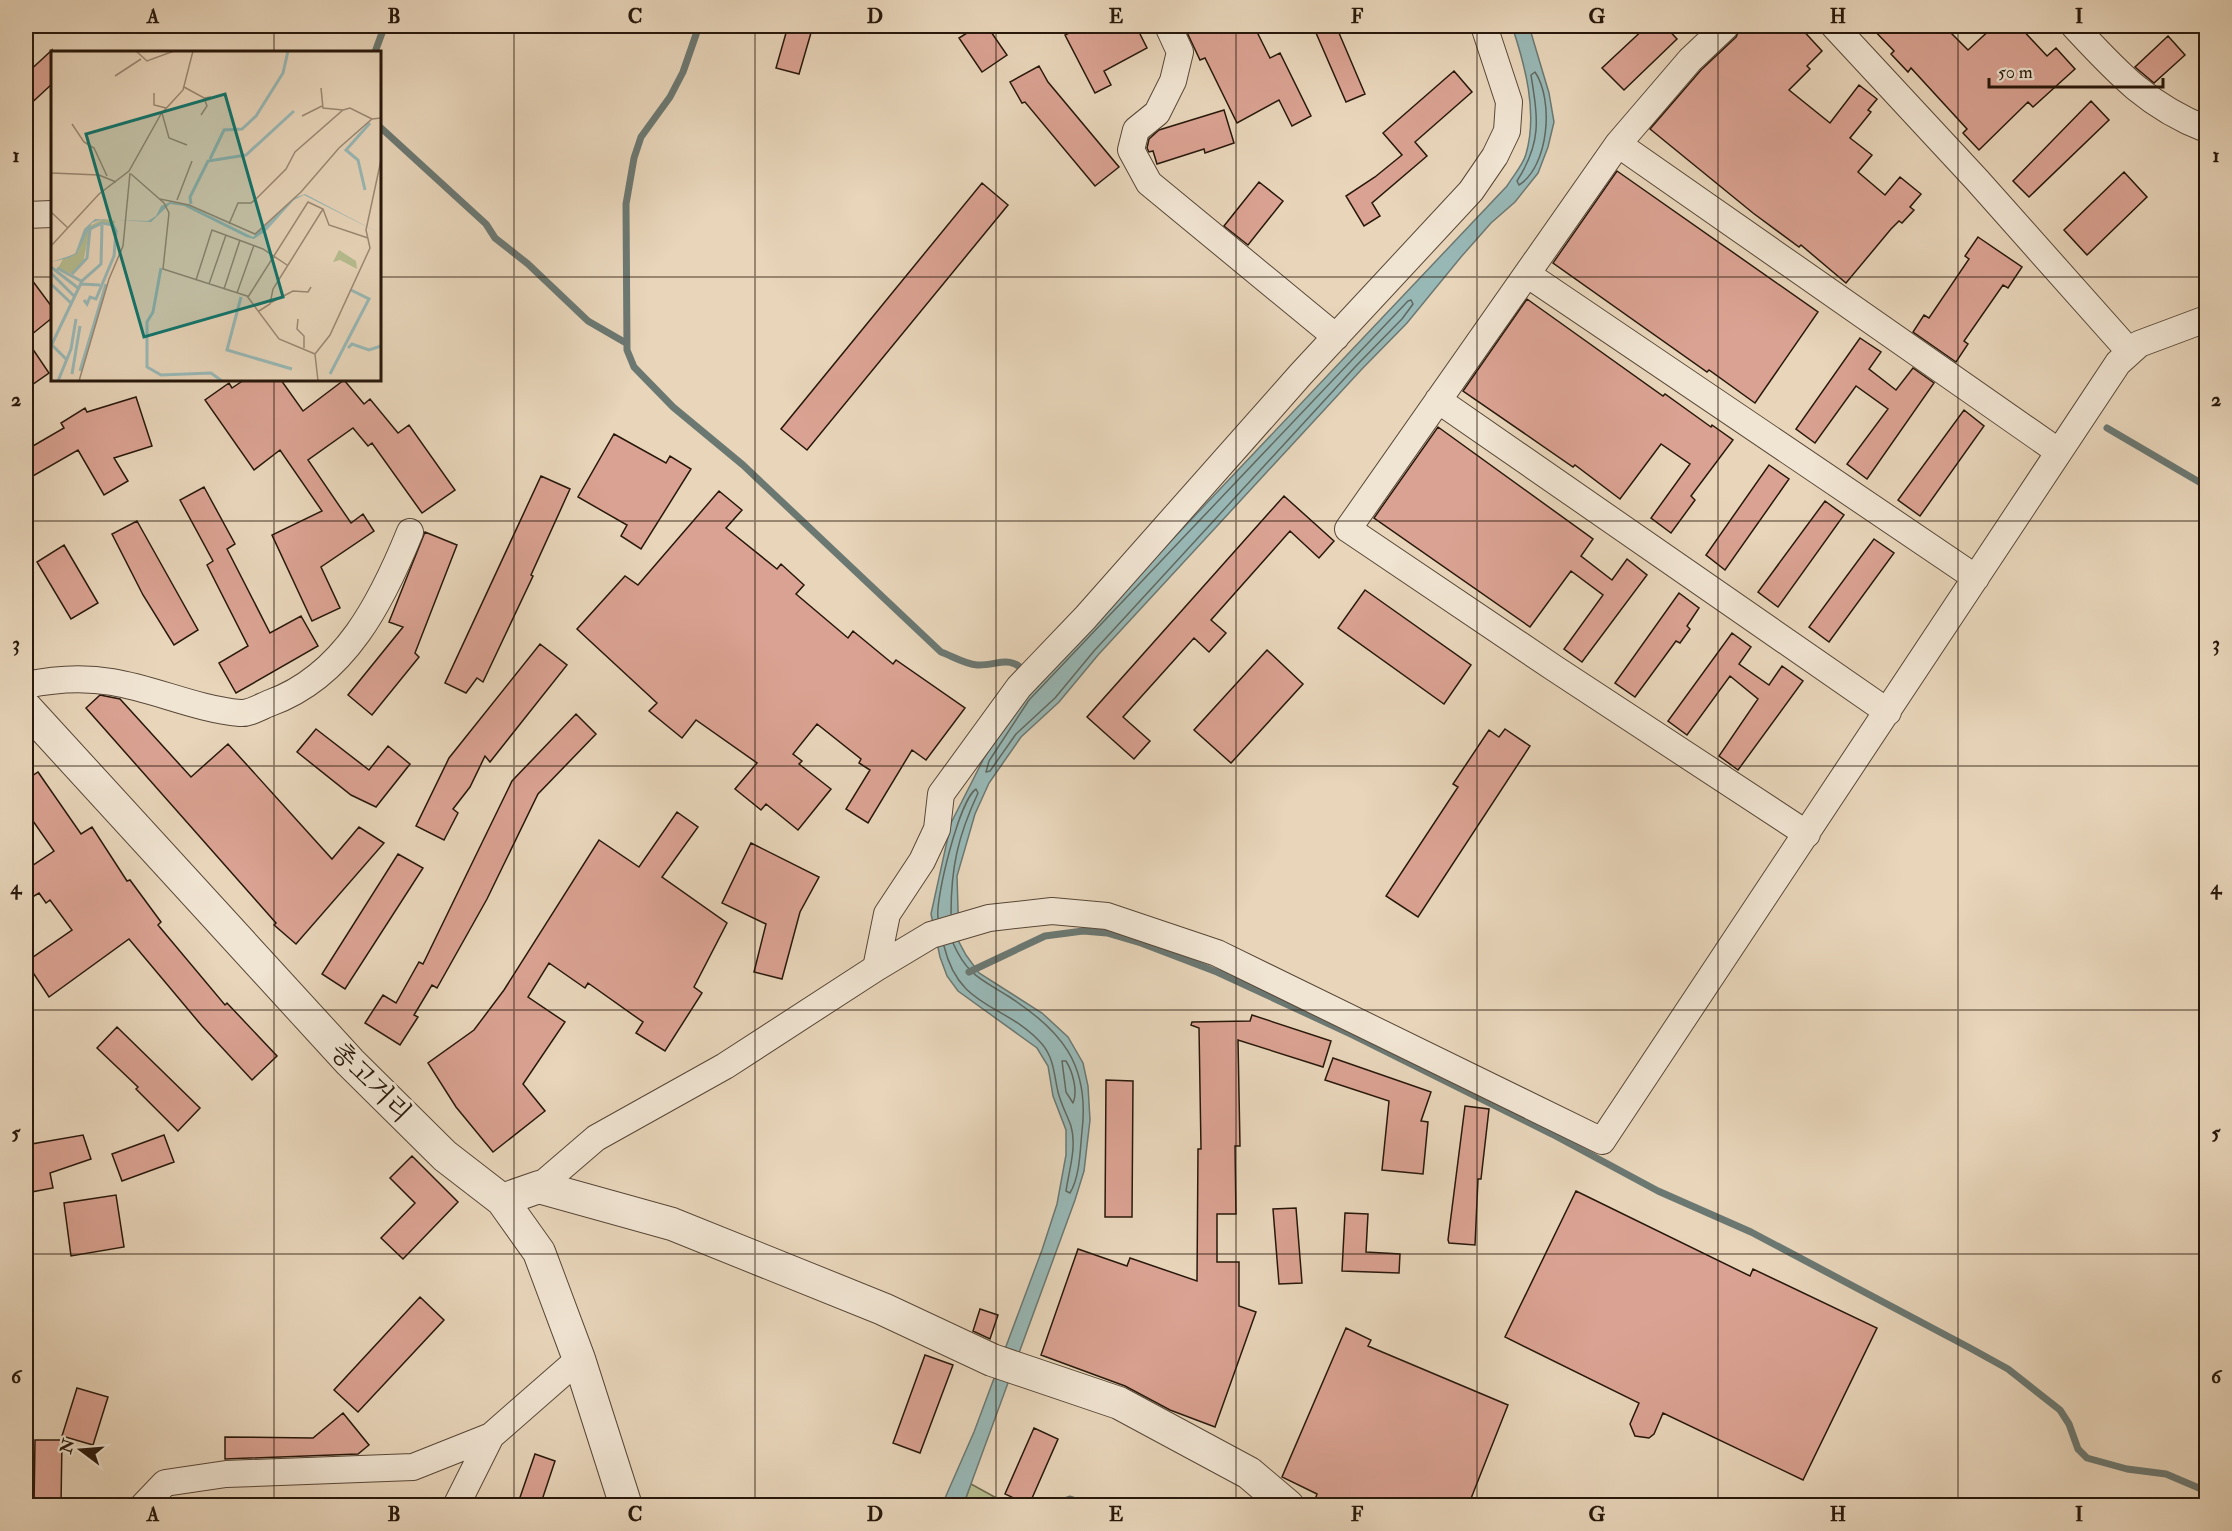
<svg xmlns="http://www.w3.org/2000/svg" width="2232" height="1531" viewBox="0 0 2232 1531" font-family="'IM FELL Double Pica','Noto Serif KR',serif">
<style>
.green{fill:#b6bd90;stroke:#6f6a4e;stroke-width:1.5}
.water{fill:#98b8b6;stroke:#6b7872;stroke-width:1.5}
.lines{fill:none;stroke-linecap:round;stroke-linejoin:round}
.shore{stroke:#606860;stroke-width:1.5}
.stream{stroke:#6b7872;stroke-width:7}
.building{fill:#daa292;stroke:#28180b;stroke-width:1.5}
.minor-casing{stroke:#584737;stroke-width:28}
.tertiary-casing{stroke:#584737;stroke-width:34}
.minor{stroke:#f0e4d2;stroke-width:26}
.tertiary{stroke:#f0e4d2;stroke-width:32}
.grid{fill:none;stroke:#28180b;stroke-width:1.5;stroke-opacity:0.55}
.labels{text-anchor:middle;stroke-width:6;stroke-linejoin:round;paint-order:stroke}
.street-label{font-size:26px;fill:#28180b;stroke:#f0e4d2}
.inset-river{fill:none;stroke:#98b8b6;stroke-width:3}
.inset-road{fill:none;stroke:#9b8974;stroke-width:1.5}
.view{fill:#0f766e;fill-opacity:0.15;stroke:#0f766e;stroke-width:3}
.inset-edge{fill:none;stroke:#28180b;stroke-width:3}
.neatline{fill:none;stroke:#28180b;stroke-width:2}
.grid-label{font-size:20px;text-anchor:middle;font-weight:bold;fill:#28180b}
</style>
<rect width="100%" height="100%" fill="#e8d5ba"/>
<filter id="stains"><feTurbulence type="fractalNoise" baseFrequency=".00333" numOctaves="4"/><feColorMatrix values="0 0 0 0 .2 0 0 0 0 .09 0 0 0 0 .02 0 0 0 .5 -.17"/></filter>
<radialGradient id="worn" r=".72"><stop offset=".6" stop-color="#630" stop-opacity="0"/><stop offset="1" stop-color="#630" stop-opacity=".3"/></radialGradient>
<path class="green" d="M971,1484L1002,1501L999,1505L963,1506Z"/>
<path class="water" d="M1512,26H1529L1549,93L1554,122L1548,147L1538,173L1515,202L1491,223L1461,257L1407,323L1361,370L1098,655L1059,702L1021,737L989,783L975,814L957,876L959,942L966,955L979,973L1042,1013L1068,1037L1083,1063L1088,1086L1090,1120L1084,1171L1075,1200L964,1503L963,1505H942L974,1432L1042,1250L1057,1204L1066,1155V1130L1053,1096L1048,1066L1037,1048L958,991L947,976L940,957L931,914L951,823L984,758L1024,696L1507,186C1513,176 1523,165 1526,154C1538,113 1525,65 1512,26Z"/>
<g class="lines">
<path class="shore" d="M1535,72C1554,100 1549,166 1519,185L1517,181C1542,142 1538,119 1531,75Z
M1408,301L1411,300L1413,304L1402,319L1356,366L1094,651L1055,698L1016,734L990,771L986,772L989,761L1029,700Z
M938,918C935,898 960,799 976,789L978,793C958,836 951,867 951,914
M944,946C959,1010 1006,1003 1042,1044C1054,1058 1054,1075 1058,1092C1061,1104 1067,1115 1071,1126C1077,1147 1069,1170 1066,1191L1070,1193C1080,1176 1080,1151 1082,1131C1090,1064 1061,1030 1008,996C981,979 967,975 953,943
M1062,1061H1066C1073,1072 1078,1092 1073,1103L1066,1092Z"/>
<path class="stream" d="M699,26L683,72L670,97L641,137L634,158L626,204L627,350L634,367L673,407L743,465L941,652C952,656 965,664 977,665C997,666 1010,654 1025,672
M375,52L382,33L380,26
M380,127L486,224L495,238L528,264L588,321L626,343
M2107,428L2206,486
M969,972L1045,936L1083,931L1107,933L1141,943L1217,972L1353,1035L1552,1134L1658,1191L1751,1232L1970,1348L2008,1369L2060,1410L2069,1424L2078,1449L2087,1458L2127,1469L2166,1474L2206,1491
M1051,1506L1070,1499L1092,1506"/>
</g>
<path class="building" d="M788,26H813L799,74L776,68Z
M978,26H987L1007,55L982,72L959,38Z
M1083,26H1136L1147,48L1104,71L1111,85L1095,93L1065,35Z
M1184,26H1254L1270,58L1280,53L1311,116L1292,126L1279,100L1237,123L1205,58L1200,60Z
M1313,26H1336L1365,94L1346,102Z
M1647,26H1665L1677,39L1624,90L1602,68Z
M1741,26H1799L1822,51L1807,66L1810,69L1789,90L1830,123L1859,85L1877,99L1868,110L1871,112L1850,138L1872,155L1858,172L1885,195L1900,177L1921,194L1910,207L1914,210L1902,223L1899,221L1891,229L1846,283L1801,245L1799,247L1753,213L1650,129L1701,70L1736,37Z
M1870,26H1944L1968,50L1994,26H2019L2047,56L2056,48L2075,69L2033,107L2028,102L1979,150L1963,133L1967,129L1911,68L1908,72L1891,54L1894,51Z
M2168,36L2185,55L2154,83L2135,67Z
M52,50V84L26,108V74Z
M1039,66L1048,82L1119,167L1095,186L1025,102L1022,103L1010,82Z
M1454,71L1472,92L1415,142L1427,156L1372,203L1380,216L1364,226L1346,196L1375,177L1402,155L1383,133Z
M2091,101L2109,120L2029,197L2013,181Z
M1224,110L1234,143L1205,153L1204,149L1157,164L1153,151L1149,152L1147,148L1149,139L1159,130Z
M1617,171L1818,312L1755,403L1709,370L1707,372L1553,263Z
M2124,172L2147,197L2087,255L2064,230Z
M1259,182L1283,201L1248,245L1224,226Z
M982,183L1008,205L807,450L781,429Z
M1978,237L2022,267L2008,288L2003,285L1964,341L1968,344L1956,362L1913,332L1924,315L1929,318L1969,259L1965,256Z
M26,272L52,307V318L26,339Z
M1527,299L1663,396L1665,394L1711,427L1712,425L1733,440L1691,496L1695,500L1671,533L1651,518L1690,464L1661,444L1620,499L1575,465L1573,467L1463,391Z
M1860,338L1881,352L1869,369L1896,390L1913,368L1934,383L1867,479L1847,464L1888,409L1856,386L1815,443L1796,429Z
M26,339L49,373L26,389Z
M244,380H281L303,411L344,380L364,404L370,399L398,433L409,425L455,490L422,513L372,443L368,446L353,428L308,460L351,523L363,514L374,531L321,567L340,608L312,621L272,535L322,511L280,450L254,470L205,400L229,383L232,388Z
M136,397L152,446L114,458L128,481L104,495L78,450L26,480V450L64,428L61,423L85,408L87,412Z
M1964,410L1984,426L1920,516L1898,500Z
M1438,427L1593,539L1581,556L1612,580L1627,559L1647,575L1582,662L1564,649L1603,595L1571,571L1530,627L1374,518Z
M614,434L666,463L670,456L691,469L641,549L621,536L627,525L578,497Z
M1769,465L1789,479L1725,570L1706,555Z
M541,476L570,489L531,575L533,576L483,682L477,678L466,693L445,683Z
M204,487L235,544L227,549L270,633L301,616L318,646L236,693L219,663L248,646L207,565L213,561L180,500Z
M719,491L742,510L726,528L777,569L781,564L804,585L796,594L848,638L853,631L893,664L896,660L965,708L926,760L912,750L868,823L846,809L870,770L859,763L861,759L817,724L793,754L802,761L799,764L831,789L798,830L766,804L761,810L735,789L757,763L696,720L682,738L649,711L657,703L577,629L625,576L638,585Z
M1284,496L1334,541L1319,558L1290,531L1211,620L1226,633L1209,652L1194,638L1123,717L1150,741L1134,759L1087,717Z
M1825,501L1844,515L1778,607L1758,592Z
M137,521L198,630L174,645L143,595L112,534Z
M425,532L457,545L415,653L419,657L372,715L348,695L403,627L389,622Z
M1874,539L1894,553L1829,642L1809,627Z
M64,545L98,603L71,619L37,562Z
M1365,590L1471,665L1444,704L1338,628Z
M1679,593L1699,608L1687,626L1690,629L1680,643L1676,641L1635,697L1615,683Z
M1732,633L1751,647L1739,664L1769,685L1782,666L1803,681L1738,770L1719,756L1758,699L1730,676L1687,735L1668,721Z
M540,644L567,665L490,762L485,756L470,787L453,809L458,813L444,840L416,826L449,758Z
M1267,650L1303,684L1231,763L1194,730Z
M100,695L120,699L191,777L228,744L332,859L359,827L384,843L296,944L274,925L276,923L86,708Z
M576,714L596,734L538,794L487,899L437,988L432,985L414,1015L418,1017L400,1045L365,1023L383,995L396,1003L419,962L423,964L512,781Z
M316,729L369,770L388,746L410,764L376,807L351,795L297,752Z
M1505,729L1530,746L1418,917L1386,896L1458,787L1453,784L1489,730L1499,737Z
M38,772L81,834L92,827L127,881L130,880L161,922L158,925L225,1005L227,1003L277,1056L252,1080L202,1026L129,939L49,997L26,962L72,930L50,900L46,903L39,893L26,901V870L54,851L26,811V780Z
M677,812L698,827L662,877L727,923L694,987L702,993L665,1051L636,1033L643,1022L588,983L585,988L549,963L528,997L565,1022L523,1084L545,1111L493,1152L456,1107L428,1063L474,1030L504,990L599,840L639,867Z
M751,843L819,877L800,912L782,979L754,972L766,924L722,903Z
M398,854L423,868L345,989L322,974Z
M1252,1015L1331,1041L1323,1067L1238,1040L1240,1146H1235L1236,1214H1217V1262H1239V1306L1256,1312L1215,1427L1170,1410L1125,1386L1041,1355L1078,1249L1127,1266L1130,1258L1197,1281L1198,1149H1201L1199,1028L1191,1025L1192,1022L1250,1021Z
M117,1027L200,1108L178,1131L136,1089L138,1087L97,1048Z
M1333,1058L1431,1092L1421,1121L1428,1122L1423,1174L1382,1170L1389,1101L1325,1080Z
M1106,1080L1133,1081L1132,1217H1105Z
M1465,1106L1489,1109L1481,1179H1478L1475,1245L1449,1243L1448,1240Z
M83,1135L91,1159L50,1173L53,1188L26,1193V1145Z
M164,1135L174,1162L122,1181L112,1154Z
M412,1156L458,1202L403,1259L381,1238L415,1203L390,1178Z
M1576,1191L1750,1276L1753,1269L1877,1328L1803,1480L1663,1413L1654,1434L1649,1438L1635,1436L1630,1424L1639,1403L1505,1337Z
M116,1195L124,1247L71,1256L64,1203Z
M1296,1208L1302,1283L1279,1284L1273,1209Z
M1345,1213L1368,1214L1366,1252L1400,1254L1399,1273L1342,1271Z
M420,1297L444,1320L358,1412L334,1390Z
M980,1309L998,1315L990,1339L973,1331Z
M1346,1328L1371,1340L1368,1346L1508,1405L1468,1506H1313L1317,1494L1282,1477Z
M925,1355L953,1365L920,1453L893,1443Z
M77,1388L108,1397L93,1445L62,1436Z
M343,1413L369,1445L358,1454L225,1459V1437L313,1438Z
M1034,1428L1058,1439L1029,1505L1005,1494Z
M35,1440H62L61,1506H34Z
M535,1454L555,1461L540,1506H517Z"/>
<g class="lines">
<defs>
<path id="minor" d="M1168,26L1180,52L1173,81L1157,113L1136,130L1131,150L1149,183L1336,337
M1726,26L1690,60L1618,144L1348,529L1554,668L1807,834
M1834,26L1977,180L2130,352
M2074,26C2116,71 2147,106 2206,129
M1618,144L2059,452
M26,215L52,214
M1527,274L1976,578
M1438,400L1888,712
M26,685C54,679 83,677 112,682C155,689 196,709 240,713C249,714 262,706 270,703C345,676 382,601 410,532
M876,968L887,914L922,861L937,829L941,794L1019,687L1085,618L1301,374L1471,191L1495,156L1507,131L1509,102L1484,26
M539,1187L596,1138L725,1066L876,968L931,935L989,918L1052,911L1107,916L1217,953L1602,1141L2118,363L2139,344L2206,319
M143,1506L165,1483L226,1474L413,1467L491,1436
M456,1506L491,1436L579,1359"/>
<path id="tertiary" d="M26,708L350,1062L445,1156L502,1200L539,1252L579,1359L626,1506
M502,1200L539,1187L672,1224L883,1309L992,1360L1119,1403L1249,1473L1288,1506"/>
</defs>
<use href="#minor" class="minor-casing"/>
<use href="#tertiary" class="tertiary-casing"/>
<use href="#minor" class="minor"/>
<use href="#tertiary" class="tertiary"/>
</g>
<path class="grid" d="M274,26V52M514,26V1506M755,26V1506M996,26V1506M1236,26V1506M1477,26V1506M1718,26V1506M1958,26V1506M26,277H52M380,277H2206M274,380V1506M26,521H2206M26,766H2206M26,1010H2206M26,1254H2206"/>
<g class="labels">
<g class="street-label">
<text transform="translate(371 1082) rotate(45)" y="9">총고거리</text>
</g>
</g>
<g transform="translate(51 51)">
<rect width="330" height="330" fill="#e8d5ba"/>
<path d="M52,168L64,170L63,173L51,172L39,178L32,212L21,223L7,217L12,208L27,201L37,176ZM288,199L305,210L306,218L289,209L282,211Z" fill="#b6bd90"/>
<path d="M254,143L330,183L253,144L243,149L216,179L203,188L195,186L133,155L119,153L100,171L52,168L41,172L26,203L18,207L0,211L24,203L33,178L44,168L97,170L105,165L110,155L119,151L137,154L202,186L243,147Z" fill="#98b8b6"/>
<path class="inset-river" d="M159,108L173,79L191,78L205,65L232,22L237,0M314,139L307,109L295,99L319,72M140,153L139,146L157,110L195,104L243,60M0,216L27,237M6,217L30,230M110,217L102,261L96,271V316L110,324L160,322L171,330M0,222L23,245M21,223L36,207L39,178L51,172L62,174L65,180L63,205L45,248L39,246L36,253L33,249M0,233L20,252M30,233L49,234M190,246L176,299L241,318M1,294L15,308M0,295L31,230L50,213L51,174M297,297L301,293L318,299L330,295M29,320L55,233M21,323L29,275M279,323L318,248L300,239M7,330L20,298L25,268"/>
<path class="inset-road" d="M85,0L96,10L123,0M64,25L90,8M133,36L153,47L160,46M270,37L272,57L292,59M103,42V54L115,57M111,62L118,87L136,94M150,64L156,55L153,47M251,65L271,55M21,73L33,91L43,97L56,125M0,122L48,124L65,131M80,123L113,152L118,162L112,218L196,245L228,288L264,303M109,148L138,154L204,183L250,141L288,97L321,68L330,67M126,149L141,110M0,161L17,177M178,173L187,152H200L206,147L235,118L244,101L292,59L299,57L321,68M0,195L48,143L78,120L110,63L132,39L142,0M145,229L161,179L212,198L236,214M158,233L175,184M173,238L189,189M186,242L203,194M197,246L257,151L272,158L278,174L317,187M219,252L242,240L257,241L260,236M208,260L219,253L222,238L272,158M247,268L246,278L253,285V297M28,330L58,228L72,195L79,122M267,330L264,303L279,284L319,197L315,179L330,109"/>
<path class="view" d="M174,43L232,246L93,286L35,83Z"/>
<rect width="330" height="330" class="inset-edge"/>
</g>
<rect width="2232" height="1531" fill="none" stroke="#e8d5ba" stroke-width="66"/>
<g transform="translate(81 1450) rotate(286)" stroke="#f0e4d2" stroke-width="4.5" paint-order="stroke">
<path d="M0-4.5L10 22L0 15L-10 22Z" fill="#28180b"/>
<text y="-9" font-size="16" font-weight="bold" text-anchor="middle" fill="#28180b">N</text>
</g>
<path d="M1989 78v9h174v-9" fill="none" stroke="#28180b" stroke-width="3"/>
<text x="1998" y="78" font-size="18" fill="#28180b" stroke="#f0e4d2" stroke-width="4.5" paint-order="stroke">50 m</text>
<rect x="33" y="33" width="2166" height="1465" class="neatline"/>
<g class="grid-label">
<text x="153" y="23">A</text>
<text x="394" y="23">B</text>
<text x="635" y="23">C</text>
<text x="875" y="23">D</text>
<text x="1116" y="23">E</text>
<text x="1357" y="23">F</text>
<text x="1597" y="23">G</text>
<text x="1838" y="23">H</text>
<text x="2079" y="23">I</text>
<text x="16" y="162">1</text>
<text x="2216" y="162">1</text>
<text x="16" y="406">2</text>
<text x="2216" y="406">2</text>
<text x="16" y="650">3</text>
<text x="2216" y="650">3</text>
<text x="16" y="894">4</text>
<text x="2216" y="894">4</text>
<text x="16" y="1139">5</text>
<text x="2216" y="1139">5</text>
<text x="16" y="1383">6</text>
<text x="2216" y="1383">6</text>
<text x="153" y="1521">A</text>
<text x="394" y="1521">B</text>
<text x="635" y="1521">C</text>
<text x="875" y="1521">D</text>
<text x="1116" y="1521">E</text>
<text x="1357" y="1521">F</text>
<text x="1597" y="1521">G</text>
<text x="1838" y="1521">H</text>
<text x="2079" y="1521">I</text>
</g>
<rect width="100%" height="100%" filter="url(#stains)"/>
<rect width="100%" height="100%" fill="url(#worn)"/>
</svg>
